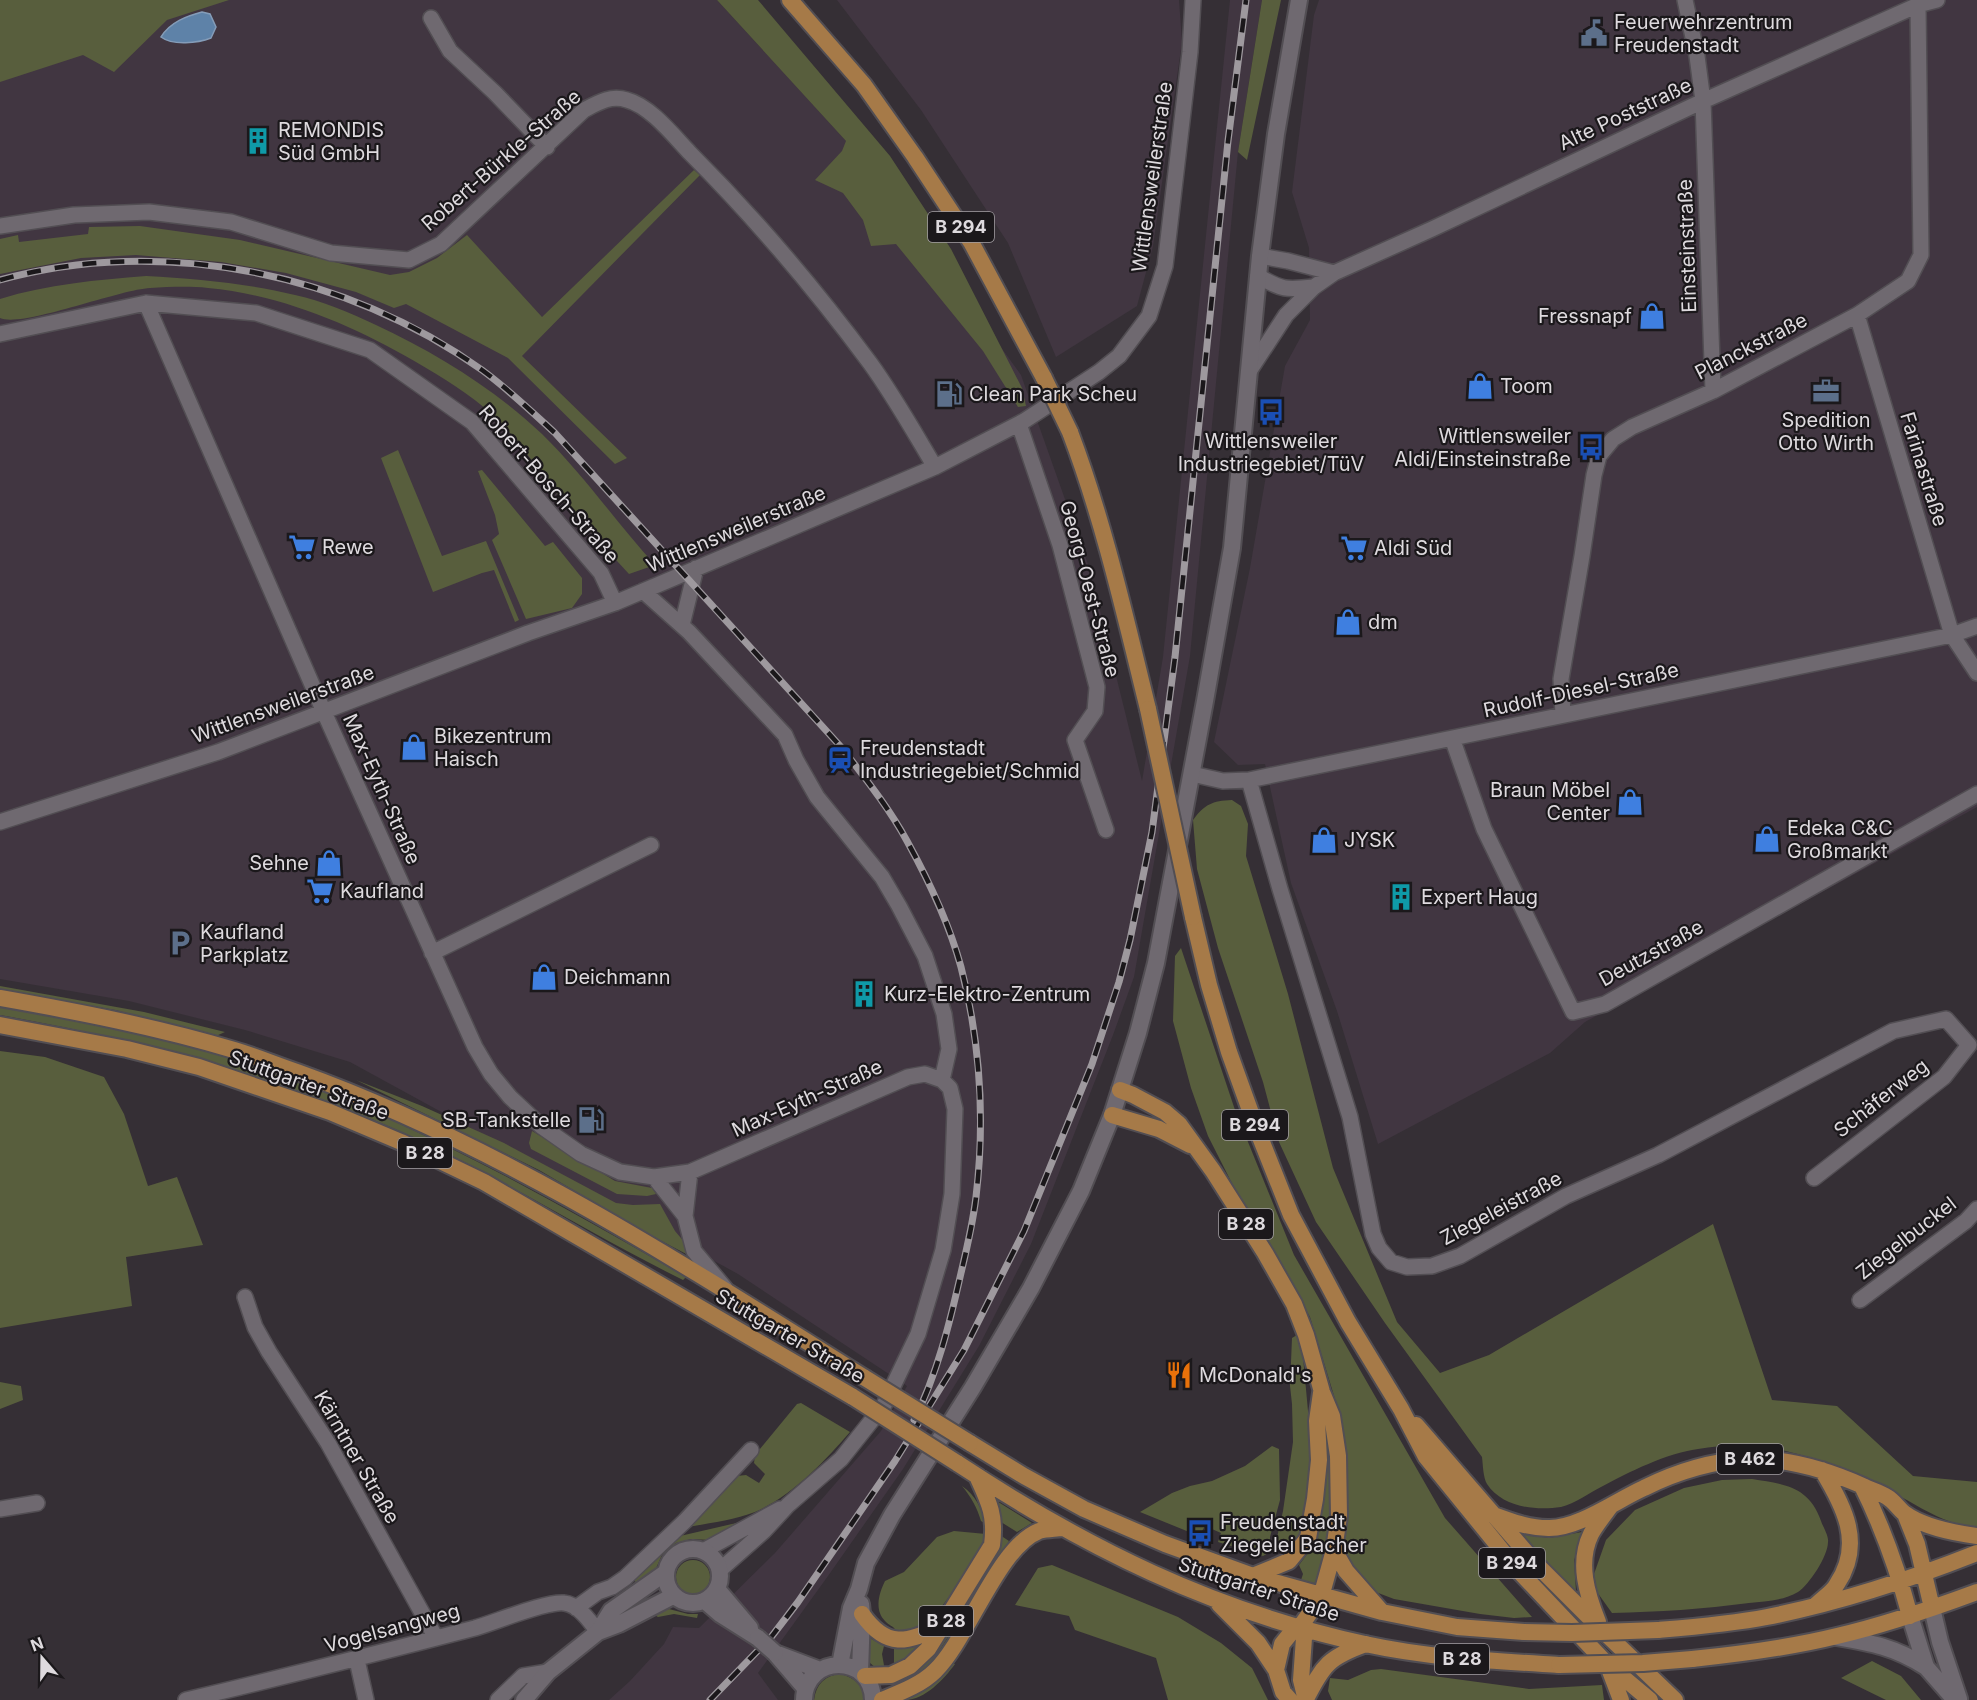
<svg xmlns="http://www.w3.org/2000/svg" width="1977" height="1700" viewBox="0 0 1977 1700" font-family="Inter,sans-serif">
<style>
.built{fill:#413641}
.green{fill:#585e3d}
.water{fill:#5e82a8;stroke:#849cb8;stroke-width:1.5}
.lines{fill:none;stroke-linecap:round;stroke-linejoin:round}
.minor-casing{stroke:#524e53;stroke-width:18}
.tertiary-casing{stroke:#524e53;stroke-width:20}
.primary-casing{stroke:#524e53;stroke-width:20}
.minor{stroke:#6f6970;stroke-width:15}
.tertiary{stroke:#6f6970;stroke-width:16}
.primary{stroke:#a67a48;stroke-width:16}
.rail-casing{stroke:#9e999e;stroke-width:7}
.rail{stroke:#1b181b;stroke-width:4.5;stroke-dasharray:14;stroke-linecap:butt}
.tertiary-bridge-casing{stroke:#524e53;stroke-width:20;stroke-linecap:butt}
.primary-bridge-casing{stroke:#524e53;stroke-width:20;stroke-linecap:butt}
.tertiary-bridge{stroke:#6f6970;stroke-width:16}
.primary-bridge{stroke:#a67a48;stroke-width:16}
.labels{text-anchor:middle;stroke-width:4.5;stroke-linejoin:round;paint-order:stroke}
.shield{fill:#1b181b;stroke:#a4a0a4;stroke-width:1.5}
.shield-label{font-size:18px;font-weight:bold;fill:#dedade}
.poi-label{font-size:20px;fill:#dedade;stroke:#1b181b;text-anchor:start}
.street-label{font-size:20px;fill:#dedade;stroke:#1b181b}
</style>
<rect width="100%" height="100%" fill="#352f35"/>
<path class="built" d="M0,0H717L870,167L1021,375L1090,570L1142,781L1163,657L1230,0H1262L1238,152L1190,656L1134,977L1113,1035L1031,1244L979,1346L903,1469L828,1576L758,1673L778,1700H609L630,1681L664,1644L673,1627L699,1628L775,1553L881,1431L907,1386L738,1274L350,1062L245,1030L129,1001L0,979Z
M837,0H1179L1182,42L1153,246L1137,306L1056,357L1008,243L921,110Z
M1319,0H1977V807L1585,1022L1550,1053L1378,1144L1337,1011L1291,883L1265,764L1238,765L1214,742L1250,568L1285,366L1310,320L1309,248L1292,192L1314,15Z"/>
<path class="green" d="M0,0H229L167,20L114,72L83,55L0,82Z
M717,0H758L890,156L951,249L1022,388L1026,406L1018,407L983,351L896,244L871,246L863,220L843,193L815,180L842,151L846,141Z
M1262,0H1281L1247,160L1238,152Z
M694,170L700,175L522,356L627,458L615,464L508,358L406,304L394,308L356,292L286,273L221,262L136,255L81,258L0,274V239L18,235L19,242L88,234L89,227L140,226L240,240L390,275L409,272L437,258L467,235L542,317Z
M146,276C196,279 246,283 295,295C323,301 350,313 376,325C436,353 493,388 542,434C583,474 616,522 655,565L629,574C609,552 588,530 568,507C543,478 522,443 494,416C470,394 443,378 416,362C352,325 282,295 208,288C189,286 169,287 150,288C117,290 22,328 0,318V299C48,284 97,280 146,276Z
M398,450L442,556L486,541L519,620L515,622L494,570L482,573L433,592L381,458Z
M482,470L545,546L553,542L582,578V594L572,608L526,619L492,540L499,534L495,515L478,471Z
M1232,800L1241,806L1248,824L1246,856L1288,994L1333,1168L1397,1322L1440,1373L1489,1355L1713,1224L1772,1400L1837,1406L1913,1476L1977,1482V1526C1948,1527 1919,1506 1894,1493C1852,1469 1788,1446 1739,1445C1726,1445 1711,1447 1698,1449C1667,1453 1629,1472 1601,1487C1589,1493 1574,1504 1561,1507C1535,1511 1502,1507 1487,1484C1483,1477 1483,1465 1482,1457L1385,1323L1316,1222L1279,1142L1263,1082L1218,948L1197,869L1193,820C1205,804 1212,801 1232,800Z
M1181,948L1235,1110L1294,1255L1445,1518L1532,1617L1514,1618L1480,1614L1394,1599L1373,1591L1346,1564L1343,1542L1345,1456L1335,1399L1310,1317L1286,1272L1245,1209L1208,1136L1191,1088L1173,1021L1175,956Z
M0,986L144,1012L225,1032L216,1036L115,1010L0,990Z
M0,1006C74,1020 149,1033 221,1055C387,1105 536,1191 686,1277L683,1280C600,1239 521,1190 438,1149C300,1082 150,1042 0,1015Z
M0,1051L45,1057L104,1077L124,1114L148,1186L177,1177L203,1245L126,1257L132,1306L0,1328Z
M356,1080L422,1106L504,1143L616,1203L633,1205L660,1204L675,1231L691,1250L692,1257L650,1235L539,1170Z
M532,1131L615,1181L652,1188L656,1194L647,1196L617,1194L531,1149L529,1143Z
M1297,1335L1303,1357L1312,1454L1306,1525L1294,1547L1286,1551L1280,1549L1276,1542L1283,1511L1293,1442L1292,1404L1290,1386L1292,1338Z
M0,1382L21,1386L23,1400L0,1409Z
M801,1403L850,1432C824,1462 792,1496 755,1512C734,1520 710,1523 688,1527L737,1476L746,1475L759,1483L765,1474L754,1463L755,1455L797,1404Z
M1323,1423H1327L1334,1494L1329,1541L1318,1586L1300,1583L1303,1574L1299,1565L1311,1549L1317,1532Z
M1272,1446L1279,1449L1280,1500L1270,1537V1552L1263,1556L1218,1542L1221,1533L1205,1526L1199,1536L1140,1512L1172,1493L1190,1486L1212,1481L1245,1466Z
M1752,1479C1784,1484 1809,1486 1821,1521C1823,1527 1829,1536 1828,1542C1828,1556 1809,1585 1798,1592C1783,1601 1765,1601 1749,1603C1704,1609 1658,1612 1612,1613L1597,1592L1594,1574L1606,1540L1635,1510L1684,1488L1722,1480Z
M962,1486C976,1496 981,1507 986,1524L981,1521C977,1507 971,1497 962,1486Z
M995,1500L1032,1523L1017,1532L1001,1522Z
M745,1521L710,1540L691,1539L676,1543L662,1555L653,1575L639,1586L633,1579L680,1536Z
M954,1531L986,1534L984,1543L965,1576L933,1618L927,1624L911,1632L896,1631C893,1625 889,1626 885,1621C874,1610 879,1593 885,1581L904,1572L937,1537Z
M1582,1532L1583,1535L1574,1560L1576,1591L1573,1593L1524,1538L1523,1534L1549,1538Z
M1000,1535L1009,1541L934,1659L921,1673L900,1686L898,1680Z
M676 1577a17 17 0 1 1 34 0a17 17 0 1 1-34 0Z
M1052,1565L1178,1617L1221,1643L1252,1668L1268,1700H1168L1156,1658L1075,1630L1069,1616L1015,1605L1038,1568Z
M669,1609L688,1614H698L697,1618L674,1614L658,1617L653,1614Z
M868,1637L884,1646L882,1654L885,1671L878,1670L868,1661Z
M923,1644L895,1669L894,1662V1649L913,1647Z
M1872,1661L1901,1676L1921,1700H1886L1841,1678Z
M952,1663L955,1664C944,1679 925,1700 905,1700L904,1698L938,1679Z
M1381,1669L1529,1689L1602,1685L1604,1700H1332L1328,1691L1330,1678L1348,1680L1371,1670Z
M841,1674C855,1678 863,1685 865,1700H814C816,1684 825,1675 841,1674Z"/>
<path class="water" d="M202,12L210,14L216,27L211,38C198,43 173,46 161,37C170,22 187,16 202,12Z"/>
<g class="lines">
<defs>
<path id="minor" d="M1685,0L1697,56L1703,101L1713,391
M431,18L450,51L495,93L547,147
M0,226L74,215L149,212L231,222L331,253L409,260L441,244L584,110C599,102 611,95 627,100C650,106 673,135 689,152C753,216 816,290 870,363C894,396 914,432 935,467
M1260,256L1288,261L1334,273
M1258,276C1282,290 1286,290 1314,287
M146,303L324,712L475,1047L491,1074L510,1097L541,1126L581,1154L620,1172L654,1177L690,1172L908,1077L925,1074L942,1080L950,1088L955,1109L952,1194L943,1250L918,1334L884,1405L841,1459L788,1505L764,1531L720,1570
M1857,315L1952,635L1977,673
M0,334L146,303L256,313L370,350L472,422L601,573L615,603
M1250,370L1286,315L1314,287L1334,273L1432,229L1703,101L1918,5L1937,0
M1019,424L1060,545L1097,687L1095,711L1075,740L1106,830
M643,591L689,632L785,735L796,760L817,797L882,877L899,906L925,956L944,1014L949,1049L942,1080
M682,625L696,568
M1563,714L1561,679L1582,556L1594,475L1599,456L1613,439L1632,427L1713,391L1857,315L1908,281L1921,255L1918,5
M1452,738L1484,829L1573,1012L1605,1004L1977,794
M1192,774L1223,781L1249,780L1952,635L1977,626
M1249,780L1280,889L1350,1117L1373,1234L1379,1248L1391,1262L1407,1267L1432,1266L1460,1256L1566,1196L1658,1155L1893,1031L1946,1019L1969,1045
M0,822L218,752L528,633L615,603L935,467L1024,421L1099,372L1119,356L1149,316L1165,266L1190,52L1193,0
M432,953L651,845
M690,1172L685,1216L694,1251L725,1288
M654,1177L685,1216
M1814,1178L1944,1077L1969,1045
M245,1297L255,1327L269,1352L328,1443L436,1638
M1860,1300L1966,1221L1977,1209
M0,1509L37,1503
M703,1551L780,1509
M576,1608L598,1592L612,1587L625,1578L685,1521L751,1450
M357,1660L366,1700
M186,1700C283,1677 379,1653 475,1628C496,1622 546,1601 564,1603C578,1604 590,1621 598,1632
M498,1700L523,1676L548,1672"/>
<path id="tertiary" d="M666 1576a27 27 0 1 1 54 0a27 27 0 1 1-54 0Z
M717,1589L750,1628
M705,1601L720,1614L758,1638
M1932,1608L1940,1642L1959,1699
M1910,1616L1926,1667L1955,1700
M598,1632L611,1611L665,1573
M1836,1637C1872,1643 1895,1647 1926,1667
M775,1653L820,1670
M775,1653L805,1688
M840,1665L851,1608L859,1589L866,1563L892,1515L973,1387L1031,1288L1081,1191L1112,1115L1138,1033L1156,963L1205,701L1232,548L1260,256L1276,134L1299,0
M860,1672L862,1614L861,1604
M524,1700L548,1672L598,1632L619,1624L673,1596
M804,1700C805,1654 872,1653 873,1700"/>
<path id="primary" d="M790,0L864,85L915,157L971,242L1044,378
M1070,432C1104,522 1125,616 1148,709
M1193,917L1209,985L1229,1052L1256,1127L1291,1215L1348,1322L1401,1409L1426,1457L1517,1569L1606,1663L1650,1700
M0,998C79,1012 157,1027 234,1050C255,1056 276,1065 297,1072C500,1145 683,1264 865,1378
M0,1025L127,1049L199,1067L330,1112L401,1142L484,1182L853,1397
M1120,1090L1133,1095L1165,1112L1179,1124L1213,1171L1265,1253L1294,1304L1306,1335L1322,1392L1332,1416L1338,1456L1339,1516L1334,1550L1321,1597L1300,1627L1290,1634L1282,1644L1276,1670L1283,1692L1290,1700
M1112,1115L1159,1129L1190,1145
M1416,1425L1537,1565L1600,1628L1675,1700
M970,1443L1024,1476L1084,1509L1165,1544L1253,1576L1382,1612L1457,1627L1524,1632
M957,1463C1086,1548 1213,1611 1365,1644C1429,1658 1494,1661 1559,1665
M1862,1486C1883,1528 1898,1571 1910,1616
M1491,1514C1510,1521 1528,1528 1548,1528C1578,1529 1617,1500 1644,1488C1676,1472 1712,1461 1748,1459C1788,1458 1827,1470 1863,1486C1870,1490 1880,1492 1887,1497C1894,1501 1898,1508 1904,1513C1923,1527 1954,1533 1977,1536
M1905,1514L1917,1544L1932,1608
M1334,1550L1346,1571L1382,1612
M1253,1576L1289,1561L1308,1538L1315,1499L1319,1460L1317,1421L1321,1393
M1219,1604L1258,1643L1276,1670
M1817,1604C1823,1598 1833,1592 1837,1584C1864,1544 1844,1506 1822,1470
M862,1614C888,1651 908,1641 943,1626
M1598,1622C1587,1594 1577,1563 1591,1534C1596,1525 1604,1515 1610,1507
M1300,1627L1304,1638L1301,1680L1306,1700
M1658,1630C1694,1627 1731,1624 1767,1617C1838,1603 1909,1580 1977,1553
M1692,1659C1740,1654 1789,1648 1837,1636C1885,1625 1931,1609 1977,1592
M1608,1666L1621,1700
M865,1676L891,1675L910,1666L928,1649L992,1545C996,1516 989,1502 977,1476
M1306,1699C1323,1665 1329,1657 1366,1644
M882,1700C899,1693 921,1685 935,1671C968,1639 998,1547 1039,1531C1045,1529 1054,1529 1062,1528"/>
</defs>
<use href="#minor" class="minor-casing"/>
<use href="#tertiary" class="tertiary-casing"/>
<use href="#primary" class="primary-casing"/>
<use href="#minor" class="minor"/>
<use href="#tertiary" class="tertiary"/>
<use href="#primary" class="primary"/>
<defs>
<path id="rail" d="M0,280C161,235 347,273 482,370C508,389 531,411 555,433L842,748C865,778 889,808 907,841C929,881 949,923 961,967C980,1041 985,1121 976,1197C973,1222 967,1248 961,1273C950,1322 937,1375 914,1420
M710,1700L772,1636L798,1602L895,1461L964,1350L1024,1231L1092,1064L1119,982L1130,940L1152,832L1175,657L1228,141L1246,0"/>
</defs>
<use href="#rail" class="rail-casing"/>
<use href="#rail" class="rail"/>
<defs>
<path id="tertiary-bridge" d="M758,1638L775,1653"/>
<path id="primary-bridge" d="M1044,378L1070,432
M1148,709L1193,917
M865,1378L970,1443
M853,1397L957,1463
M1524,1632L1572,1633L1658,1630
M1559,1665L1643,1663L1692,1659"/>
</defs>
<use href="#tertiary-bridge" class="tertiary-bridge-casing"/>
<use href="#primary-bridge" class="primary-bridge-casing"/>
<use href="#tertiary-bridge" class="tertiary-bridge"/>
<use href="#primary-bridge" class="primary-bridge"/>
</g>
<defs>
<symbol id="civic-bare" viewBox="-9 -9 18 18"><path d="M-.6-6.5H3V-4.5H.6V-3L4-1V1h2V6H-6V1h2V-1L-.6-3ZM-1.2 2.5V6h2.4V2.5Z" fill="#5c6f8a" stroke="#1b181b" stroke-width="2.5" paint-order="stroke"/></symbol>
<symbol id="building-bare" viewBox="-9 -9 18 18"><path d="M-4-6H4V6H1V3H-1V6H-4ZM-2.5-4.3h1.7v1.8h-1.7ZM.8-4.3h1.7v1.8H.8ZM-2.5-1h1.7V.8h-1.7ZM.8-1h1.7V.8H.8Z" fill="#0f9aa8" stroke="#1b181b" stroke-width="2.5" paint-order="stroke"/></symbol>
<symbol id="shop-bare" viewBox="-9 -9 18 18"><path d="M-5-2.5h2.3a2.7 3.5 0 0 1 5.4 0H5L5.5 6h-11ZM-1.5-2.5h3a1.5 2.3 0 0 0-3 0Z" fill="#3f7fe0" stroke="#1b181b" stroke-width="2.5" paint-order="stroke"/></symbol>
<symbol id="office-bare" viewBox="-9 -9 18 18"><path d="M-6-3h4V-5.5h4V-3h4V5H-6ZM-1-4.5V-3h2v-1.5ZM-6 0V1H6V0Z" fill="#5c6f8a" stroke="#1b181b" stroke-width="2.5" paint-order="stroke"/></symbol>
<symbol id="fuel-bare" viewBox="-9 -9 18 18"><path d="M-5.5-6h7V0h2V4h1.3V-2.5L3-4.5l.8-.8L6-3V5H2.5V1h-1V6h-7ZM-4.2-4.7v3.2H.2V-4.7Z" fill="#5c6f8a" stroke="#1b181b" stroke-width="2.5" paint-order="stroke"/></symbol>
<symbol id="bus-bare" viewBox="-9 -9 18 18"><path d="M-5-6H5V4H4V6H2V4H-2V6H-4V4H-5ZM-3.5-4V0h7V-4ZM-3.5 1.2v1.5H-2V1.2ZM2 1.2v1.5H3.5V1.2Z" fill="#1a4fb4" stroke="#1b181b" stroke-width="2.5" paint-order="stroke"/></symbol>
<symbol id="supermarket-bare" viewBox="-9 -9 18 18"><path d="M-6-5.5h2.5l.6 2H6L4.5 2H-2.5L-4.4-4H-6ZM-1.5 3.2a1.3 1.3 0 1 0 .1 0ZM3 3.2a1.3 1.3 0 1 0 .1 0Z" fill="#3f7fe0" stroke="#1b181b" stroke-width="2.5" paint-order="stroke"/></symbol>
<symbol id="station-bare" viewBox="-9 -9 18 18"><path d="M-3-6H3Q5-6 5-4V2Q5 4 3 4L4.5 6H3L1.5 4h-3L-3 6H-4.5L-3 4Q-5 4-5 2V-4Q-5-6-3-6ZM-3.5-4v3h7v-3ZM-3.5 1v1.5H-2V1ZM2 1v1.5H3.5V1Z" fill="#1a4fb4" stroke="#1b181b" stroke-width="2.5" paint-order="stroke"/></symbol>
<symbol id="parking-bare" viewBox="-9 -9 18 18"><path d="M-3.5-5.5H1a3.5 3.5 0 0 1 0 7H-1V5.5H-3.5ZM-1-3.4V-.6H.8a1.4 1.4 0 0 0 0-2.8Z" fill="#5c6f8a" stroke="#1b181b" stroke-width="2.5" paint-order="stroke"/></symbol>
<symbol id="restaurant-bare" viewBox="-9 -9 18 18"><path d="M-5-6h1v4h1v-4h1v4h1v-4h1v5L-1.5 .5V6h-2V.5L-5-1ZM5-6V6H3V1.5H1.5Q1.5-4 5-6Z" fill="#e8710a" stroke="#1b181b" stroke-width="2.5" paint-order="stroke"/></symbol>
</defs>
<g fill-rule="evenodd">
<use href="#civic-bare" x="1575" y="14" width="38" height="38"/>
<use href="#building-bare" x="239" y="122" width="38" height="38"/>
<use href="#shop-bare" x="1633" y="297" width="38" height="38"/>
<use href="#shop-bare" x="1461" y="367" width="38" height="38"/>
<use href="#office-bare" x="1807" y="372" width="38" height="38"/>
<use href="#fuel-bare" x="930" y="375" width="38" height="38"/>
<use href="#bus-bare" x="1252" y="393" width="38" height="38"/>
<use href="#bus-bare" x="1572" y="428" width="38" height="38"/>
<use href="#supermarket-bare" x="283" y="528" width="38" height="38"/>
<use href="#supermarket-bare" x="1335" y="529" width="38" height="38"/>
<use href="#shop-bare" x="1329" y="603" width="38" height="38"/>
<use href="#shop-bare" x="395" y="728" width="38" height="38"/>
<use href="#station-bare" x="821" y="741" width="38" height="38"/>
<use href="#shop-bare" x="1611" y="783" width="38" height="38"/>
<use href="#shop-bare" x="1748" y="820" width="38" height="38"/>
<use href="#shop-bare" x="1305" y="821" width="38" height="38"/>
<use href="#shop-bare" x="310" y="844" width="38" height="38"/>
<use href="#supermarket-bare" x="301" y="872" width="38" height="38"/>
<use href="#building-bare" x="1382" y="878" width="38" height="38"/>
<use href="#parking-bare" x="161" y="924" width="38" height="38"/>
<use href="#shop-bare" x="525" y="958" width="38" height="38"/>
<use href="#building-bare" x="845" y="975" width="38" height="38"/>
<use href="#fuel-bare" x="572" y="1101" width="38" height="38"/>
<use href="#restaurant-bare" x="1160" y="1356" width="38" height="38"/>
<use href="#bus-bare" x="1181" y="1514" width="38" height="38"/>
</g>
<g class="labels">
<g class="shield">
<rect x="928" y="212" width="66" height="30" rx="4.5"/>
<rect x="1222" y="1110" width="66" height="30" rx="4.5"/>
<rect x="398" y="1138" width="54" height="30" rx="4.5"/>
<rect x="1219" y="1209" width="54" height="30" rx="4.5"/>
<rect x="1717" y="1444" width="66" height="30" rx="4.5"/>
<rect x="1479" y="1548" width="66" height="30" rx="4.5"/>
<rect x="919" y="1606" width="54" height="30" rx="4.5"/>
<rect x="1435" y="1644" width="54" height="30" rx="4.5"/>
</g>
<g class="shield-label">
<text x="961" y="233">B 294</text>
<text x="1255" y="1131">B 294</text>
<text x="425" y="1159">B 28</text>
<text x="1246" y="1230">B 28</text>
<text x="1750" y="1465">B 462</text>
<text x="1512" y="1569">B 294</text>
<text x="946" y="1627">B 28</text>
<text x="1462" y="1665">B 28</text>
</g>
<g class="poi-label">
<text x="1614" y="29">Feuerwehrzentrum<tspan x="1614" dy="23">Freudenstadt</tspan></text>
<text x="278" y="137">REMONDIS<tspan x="278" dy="23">Süd GmbH</tspan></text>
<text x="1632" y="323" text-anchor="end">Fressnapf</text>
<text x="1500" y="393">Toom</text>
<text x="969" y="401">Clean Park Scheu</text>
<text x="1826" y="427" text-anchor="middle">Spedition<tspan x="1826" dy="23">Otto Wirth</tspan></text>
<text x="1571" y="443" text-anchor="end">Wittlensweiler<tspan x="1571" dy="23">Aldi/Einsteinstraße</tspan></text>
<text x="1271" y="448" text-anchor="middle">Wittlensweiler<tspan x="1271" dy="23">Industriegebiet/TüV</tspan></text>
<text x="322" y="554">Rewe</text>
<text x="1374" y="555">Aldi Süd</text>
<text x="1368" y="629">dm</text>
<text x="434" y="743">Bikezentrum<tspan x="434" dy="23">Haisch</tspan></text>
<text x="860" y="755">Freudenstadt<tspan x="860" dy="23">Industriegebiet/Schmid</tspan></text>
<text x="1610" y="797" text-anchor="end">Braun Möbel<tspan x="1610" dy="23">Center</tspan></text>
<text x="1787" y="835">Edeka C&amp;C<tspan x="1787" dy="23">Großmarkt</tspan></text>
<text x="1344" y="847">JYSK</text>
<text x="309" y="870" text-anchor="end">Sehne</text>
<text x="340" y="898">Kaufland</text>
<text x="1421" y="904">Expert Haug</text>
<text x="200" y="939">Kaufland<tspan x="200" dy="23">Parkplatz</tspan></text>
<text x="564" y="984">Deichmann</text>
<text x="884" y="1001">Kurz-Elektro-Zentrum</text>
<text x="571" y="1127" text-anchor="end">SB-Tankstelle</text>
<text x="1199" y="1382">McDonald's</text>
<text x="1220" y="1529">Freudenstadt<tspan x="1220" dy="23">Ziegelei Bacher</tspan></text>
</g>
<g class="street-label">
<text transform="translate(1625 114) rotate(-25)" y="7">Alte Poststraße</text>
<text transform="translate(501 160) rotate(-41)" y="7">Robert-Bürkle-Straße</text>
<text transform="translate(1152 177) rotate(-82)" y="7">Wittlensweilerstraße</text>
<text transform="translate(1687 246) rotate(-92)" y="7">Einsteinstraße</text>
<text transform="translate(1751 346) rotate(-27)" y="7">Planckstraße</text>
<text transform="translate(1924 469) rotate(73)" y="7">Farinastraße</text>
<text transform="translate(549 484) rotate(49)" y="7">Robert-Bosch-Straße</text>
<text transform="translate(736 529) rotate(-23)" y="7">Wittlensweilerstraße</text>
<text transform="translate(1090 589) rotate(75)" y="7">Georg-Oest-Straße</text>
<text transform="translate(1581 690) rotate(-12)" y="7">Rudolf-Diesel-Straße</text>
<text transform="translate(283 704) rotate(-20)" y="7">Wittlensweilerstraße</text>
<text transform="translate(382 789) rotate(66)" y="7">Max-Eyth-Straße</text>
<text transform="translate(1651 953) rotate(-29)" y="7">Deutzstraße</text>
<text transform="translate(309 1085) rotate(20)" y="7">Stuttgarter Straße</text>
<text transform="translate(807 1098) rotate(-24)" y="7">Max-Eyth-Straße</text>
<text transform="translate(1881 1098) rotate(-38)" y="7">Schäferweg</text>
<text transform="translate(1501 1208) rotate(-28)" y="7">Ziegeleistraße</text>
<text transform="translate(1906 1238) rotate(-38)" y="7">Ziegelbuckel</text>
<text transform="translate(790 1336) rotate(30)" y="7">Stuttgarter Straße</text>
<text transform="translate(357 1457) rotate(60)" y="7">Kärntner Straße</text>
<text transform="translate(1259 1589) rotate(18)" y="7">Stuttgarter Straße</text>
<text transform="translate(392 1628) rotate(-15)" y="7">Vogelsangweg</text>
</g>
</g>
<g transform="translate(42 1658) rotate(340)" stroke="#1b181b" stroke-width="4.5" paint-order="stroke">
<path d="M0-4.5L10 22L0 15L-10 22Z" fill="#dedade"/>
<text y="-9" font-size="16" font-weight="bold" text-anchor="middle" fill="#dedade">N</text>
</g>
</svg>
